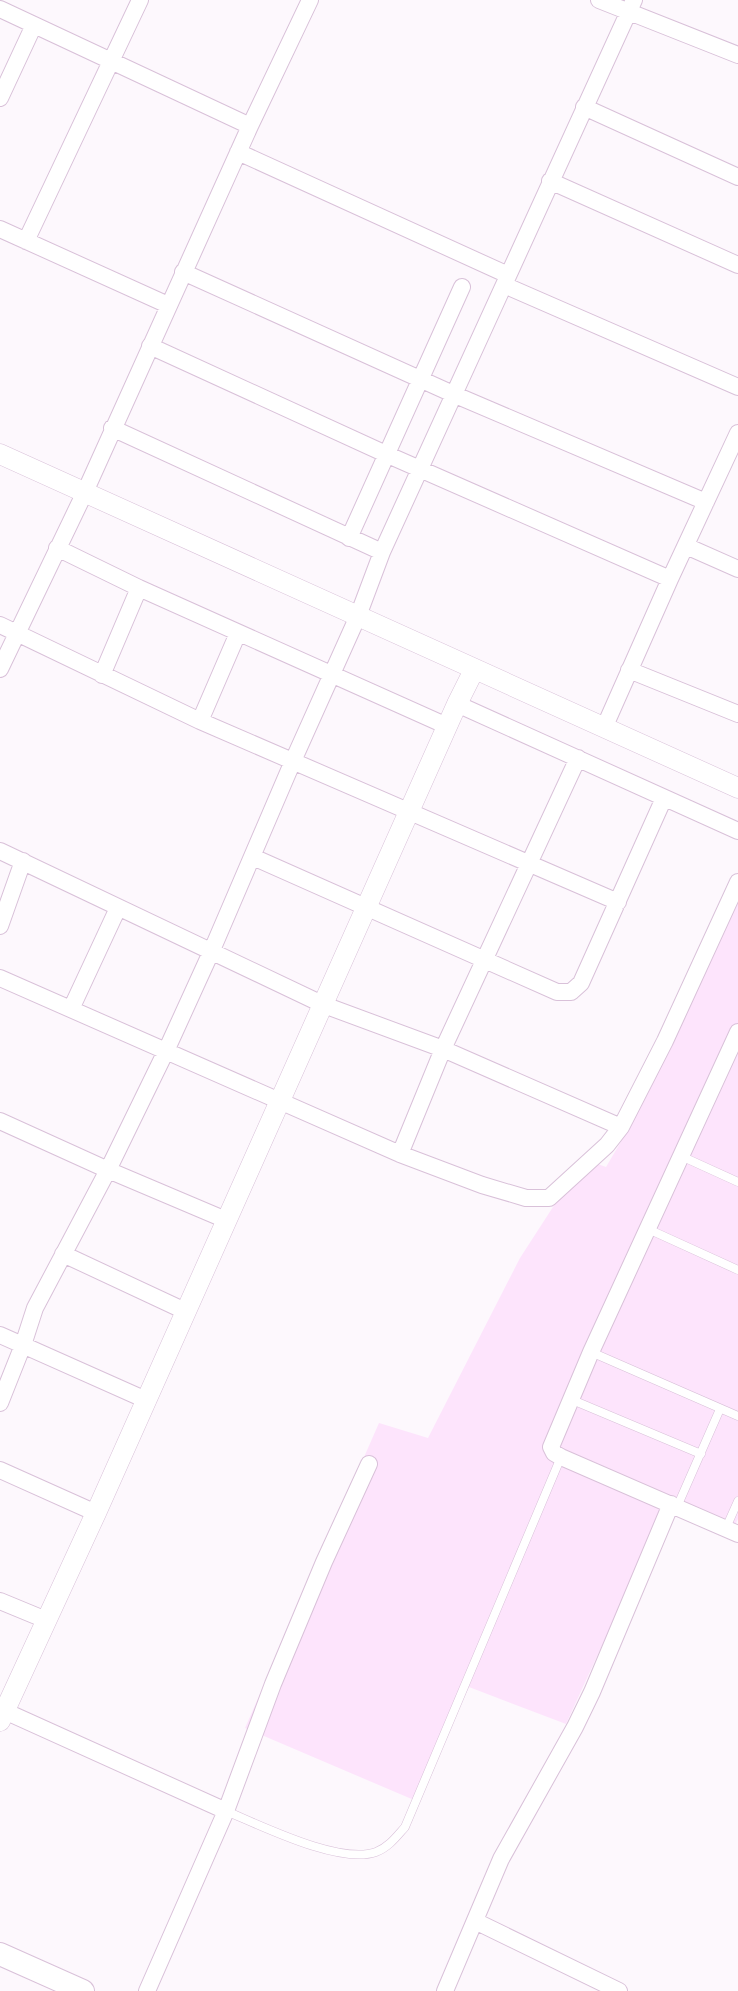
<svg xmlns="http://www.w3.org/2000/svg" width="738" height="1991" viewBox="0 0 738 1991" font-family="'Noto Sans',sans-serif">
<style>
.built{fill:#fde4fc}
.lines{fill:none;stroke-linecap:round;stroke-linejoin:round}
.service-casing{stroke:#d9c1d9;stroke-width:9}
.minor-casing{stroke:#d9c1d9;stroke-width:18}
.tertiary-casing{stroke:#d9c1d9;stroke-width:21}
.secondary-casing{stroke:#d9c1d9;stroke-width:24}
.service{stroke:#fff;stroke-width:8}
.minor{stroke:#fff;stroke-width:16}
.tertiary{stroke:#fff;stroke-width:20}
.secondary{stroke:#fff;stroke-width:22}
</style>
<rect width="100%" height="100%" fill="#fdf8fd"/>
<path class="built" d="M738,886V1519L735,1525L670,1497L566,1724L469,1687L414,1800L245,1728L379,1423L428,1438L520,1258L584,1159L606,1167L629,1128Z"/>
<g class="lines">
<defs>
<path id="service" d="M681,1156L738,1182
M648,1229L738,1270
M591,1352L738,1416
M570,1399L701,1454
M677,1507L720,1409
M726,1528L738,1501
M226,1811C262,1826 340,1865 376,1852C389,1847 397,1836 405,1827L561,1457"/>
<path id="minor" d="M599,0L738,55
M0,9L250,126
M0,98L34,25
M584,107L738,177
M238,152L508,275
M550,181L738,265
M0,229L168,305
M26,241L140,0
M183,272L453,394L706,502
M504,285L738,387
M150,346L388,455L670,579
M112,428L382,552
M349,538L462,287
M686,546L738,569
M57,548L139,588L447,726
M0,625L200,721L618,902
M0,669L85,492L250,126L310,0
M629,670L738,714
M102,675L139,588
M457,704L738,831
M200,721L238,633
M604,728L670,579L738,433
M0,851L324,1005L443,1049L621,1127
M253,857L557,992H571L581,983L664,798
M0,926L23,861
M0,978L400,1154L482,1185L526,1198H549L607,1145L621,1127L665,1041L738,882
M71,1009L118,908
M738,1032L591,1352L551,1447L554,1453L561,1457L738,1534
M0,1121L108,1170L226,1220
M400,1154L443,1049L578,758
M63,1254L185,1311
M0,1335L146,1400
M0,1403L23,1345L35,1308L108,1170L166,1051L212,950L293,761L358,616L382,552L634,0
M0,1470L96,1513
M0,1601L46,1620
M0,1709L226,1811
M475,1921L619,1991
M147,1991L226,1811L273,1684L324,1562L369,1464
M445,1991L501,1859L575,1727L592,1692L671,1504"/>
<path id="tertiary" d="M0,454L738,788
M0,1721L96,1513L457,704L474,670"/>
<path id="secondary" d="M0,1954L83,1991"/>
</defs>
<use href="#service" class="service-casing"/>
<use href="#minor" class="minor-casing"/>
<use href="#tertiary" class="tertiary-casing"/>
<use href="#secondary" class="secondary-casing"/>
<use href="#service" class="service"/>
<use href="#minor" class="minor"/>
<use href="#tertiary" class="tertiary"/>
<use href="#secondary" class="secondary"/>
</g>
</svg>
